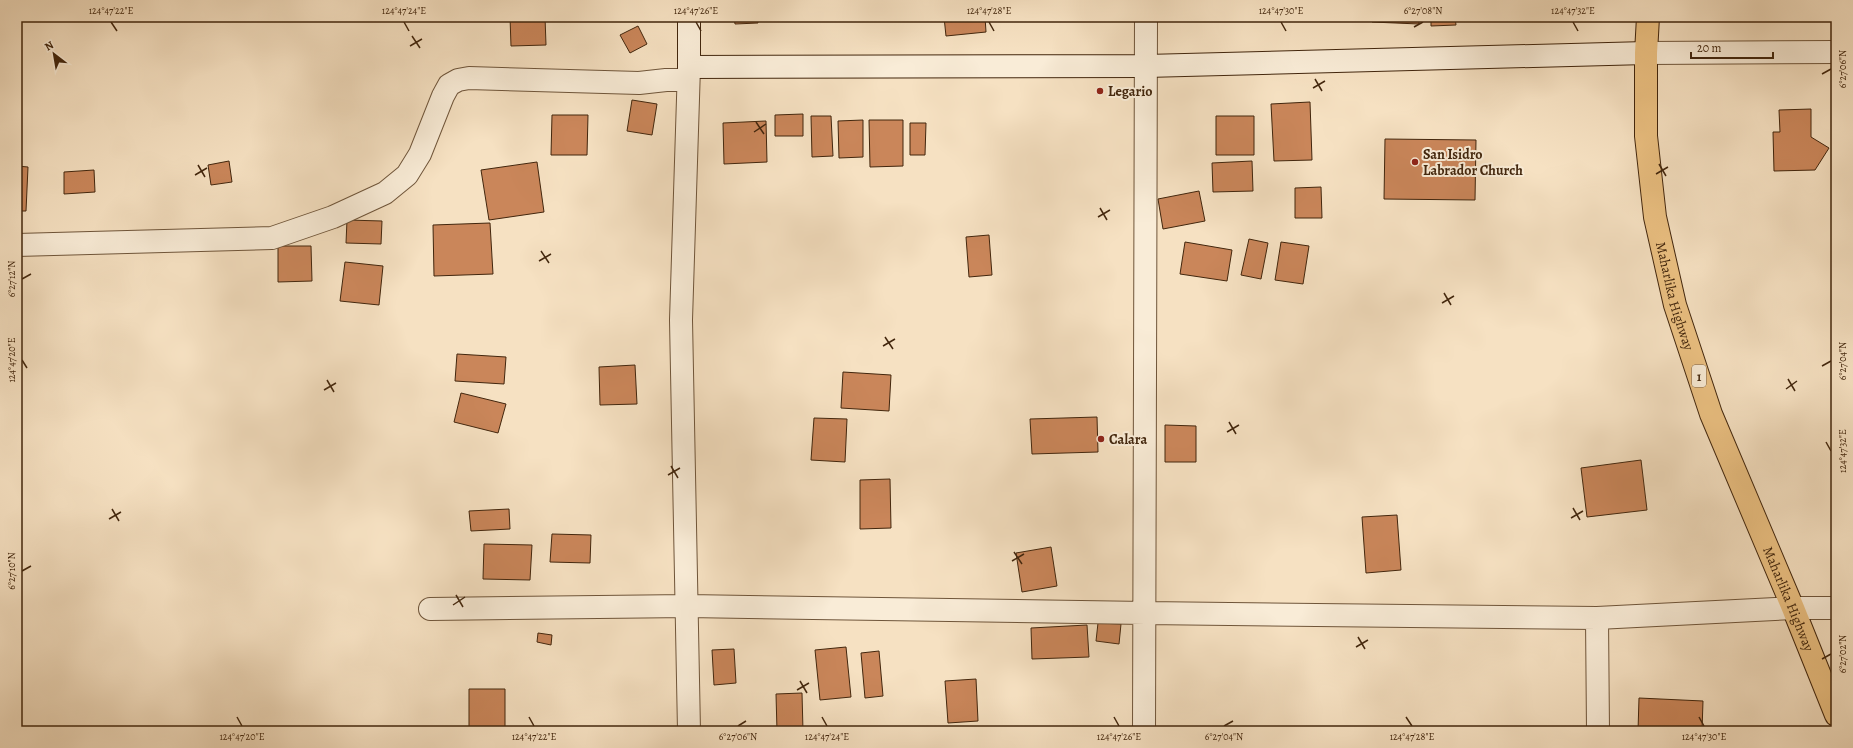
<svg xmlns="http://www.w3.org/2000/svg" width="1853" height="748" viewBox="0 0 1853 748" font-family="Alegreya,serif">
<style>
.building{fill:#ca865a;stroke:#42260d}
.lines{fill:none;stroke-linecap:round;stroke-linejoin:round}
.street-casing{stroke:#6f553a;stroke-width:24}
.secondary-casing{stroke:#42260d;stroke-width:24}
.highway-casing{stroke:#42260d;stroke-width:24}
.street{stroke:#f9ecd7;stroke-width:22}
.secondary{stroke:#f9ecd7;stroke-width:22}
.highway{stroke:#ebc081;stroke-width:22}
.ticks{fill:none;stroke:#42260d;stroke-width:1.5}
.poi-dot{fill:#8f2418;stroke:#f9ecd7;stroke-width:1.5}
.labels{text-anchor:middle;stroke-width:4;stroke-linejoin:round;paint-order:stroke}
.shield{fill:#f9ecd7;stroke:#79614a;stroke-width:1}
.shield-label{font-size:13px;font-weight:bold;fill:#42260d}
.poi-label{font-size:14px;font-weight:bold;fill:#42260d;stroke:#f9ecd7;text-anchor:start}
.street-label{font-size:14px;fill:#42260d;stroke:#f9ecd7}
.neatline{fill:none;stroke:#42260d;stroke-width:1.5}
.ticks-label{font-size:10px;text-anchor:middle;fill:#42260d}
</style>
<rect width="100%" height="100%" fill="#f6e1c2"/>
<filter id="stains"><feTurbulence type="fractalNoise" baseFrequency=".005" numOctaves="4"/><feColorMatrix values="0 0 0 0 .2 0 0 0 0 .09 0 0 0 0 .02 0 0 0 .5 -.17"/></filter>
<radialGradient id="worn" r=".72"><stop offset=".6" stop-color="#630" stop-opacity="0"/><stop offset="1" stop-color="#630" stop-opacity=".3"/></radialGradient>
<path class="building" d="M510,17H545L546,45L511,46Z
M734,17H757L758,23L735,24Z
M944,17H985L986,32L946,36Z
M1372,17H1419V24L1372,22Z
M1431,17H1455L1456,25L1431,26Z
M638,26L647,44L630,53L620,35Z
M632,100L657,104L652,135L627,131Z
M1310,102L1312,160L1274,161L1271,104Z
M1811,109V137L1829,148L1815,170L1774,171L1773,132H1780L1779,110Z
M803,114V136H775V115Z
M552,115H588L587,155H551Z
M811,116H831L833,156L812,157Z
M1216,116H1254V155H1216Z
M863,120V157L839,158L838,121Z
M869,120H903V166L870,167Z
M766,121L767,162L724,164L723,123Z
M910,123H926L925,155H910Z
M1385,139L1476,140L1475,200L1384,199Z
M229,161L232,182L211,185L208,165Z
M1252,161L1253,191L1213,192L1212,163Z
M537,162L544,212L489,220L481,170Z
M17,166L28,167L26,211H17Z
M94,170L95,192L64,194V172Z
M1321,187L1322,218H1295V188Z
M1199,191L1205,221L1163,229L1158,199Z
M347,220L382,221L381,244L346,243Z
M490,223L493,274L434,276L433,225Z
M989,235L992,275L969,277L966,237Z
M1249,239L1268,243L1261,279L1241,275Z
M1185,242L1232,250L1227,281L1180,274Z
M1281,242L1309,246L1303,284L1275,280Z
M278,246H311L312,281L278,282Z
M345,262L383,266L379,305L340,301Z
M457,354L506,357L504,384L455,381Z
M635,365L637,404L600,405L599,367Z
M843,372L891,375L889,411L841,408Z
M461,393L506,404L498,433L454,422Z
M1097,417L1098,452L1032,454L1030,419Z
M814,418L847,419L845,462L811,460Z
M1165,425L1196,426V462H1165Z
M1641,460L1647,510L1587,517L1581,468Z
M890,479L891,528L860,529V480Z
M509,509L510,529L471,531L469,511Z
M1397,515L1401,570L1366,573L1362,517Z
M552,534L591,535L590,563L550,562Z
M484,544L532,545L530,580L483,579Z
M1051,547L1057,586L1022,592L1016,553Z
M1098,623L1121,624L1119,644L1096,641Z
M1087,625L1089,657L1032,659L1031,628Z
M538,633L552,635L551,645L537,642Z
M846,647L851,697L820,700L815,650Z
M734,649L736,683L714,685L712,650Z
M879,651L883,696L865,698L861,653Z
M976,679L978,721L948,723L945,681Z
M469,689H505V731H469Z
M802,693L803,731H777L776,694Z
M1639,698L1703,701L1702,731H1638Z"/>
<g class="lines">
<defs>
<path id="street" d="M1646,53L1836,52
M689,67L681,320L689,731
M17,245L272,238L333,217L385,193L407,175L420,154L443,96L449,85L458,80L469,78L639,83L666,80H688
M430,609L688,606L1145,613L1597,618L1793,608H1836
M1597,618L1598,731
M1144,731L1146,17"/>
<path id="secondary" d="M689,17V67L1146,66L1646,53"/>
<g id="highway">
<path id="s1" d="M1648,17L1646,53V136L1655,217L1675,305L1711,414L1793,608L1836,715"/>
</g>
</defs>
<use href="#street" class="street-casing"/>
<use href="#secondary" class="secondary-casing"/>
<use href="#highway" class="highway-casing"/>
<use href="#street" class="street"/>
<use href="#secondary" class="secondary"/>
<use href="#highway" class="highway"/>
</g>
<path class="ticks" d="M111,22L117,31M404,22L409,31M696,22L701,31M989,22L994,31M1281,22L1286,31M1573,22L1578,31M1414,27L1423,22M412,36L420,48M410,46L422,39M1822,74L1831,69M1315,79L1322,91M1313,88L1325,81M756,122L764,134M754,132L766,124M1659,164L1666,176M198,165L205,177M1656,174L1668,167M195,175L207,168M1100,208L1107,220M1098,217L1110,210M541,251L549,263M539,261L551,254M22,279L31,274M1444,293L1451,305M1442,303L1454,296M885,337L893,349M883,346L895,339M22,360L27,368M1822,366L1831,361M1788,379L1795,391M327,380L334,392M1786,389L1797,381M324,390L336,383M1229,422L1236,434M1227,432L1239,425M1826,442L1831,451M671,466L678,478M668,475L680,468M1573,508L1580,520M112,509L119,521M1571,518L1583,511M109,519L121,512M1014,552L1022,564M1012,561L1024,554M22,571L31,566M456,595L463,607M453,605L465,597M1358,637L1365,649M1356,647L1368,640M1822,659L1831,654M800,681L807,693M797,690L809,683M237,717L242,726M529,717L534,726M822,717L827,726M1114,717L1119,726M1406,717L1412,726M1699,717L1704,726M738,726L746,721M1224,726L1233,721"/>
<g class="poi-dot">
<circle cx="1100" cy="91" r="4"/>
<circle cx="1415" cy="162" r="4"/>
<circle cx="1101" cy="439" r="4"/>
</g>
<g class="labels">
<rect class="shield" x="1692" y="365" width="14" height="22" rx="3"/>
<g class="shield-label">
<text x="1699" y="381">1</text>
</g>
<g class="poi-label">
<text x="1108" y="96">Legario</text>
<text x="1423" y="159">San Isidro<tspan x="1423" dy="16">Labrador Church</tspan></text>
<text x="1109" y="444">Calara</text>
</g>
<g class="street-label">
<text dy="5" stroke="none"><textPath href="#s1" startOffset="282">Maharlika Highway</textPath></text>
<text dy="5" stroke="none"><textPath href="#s1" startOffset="606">Maharlika Highway</textPath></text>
</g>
</g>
<rect width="1853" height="748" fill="none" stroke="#f6e1c2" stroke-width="44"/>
<g transform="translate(54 54) rotate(329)" stroke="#f9ecd7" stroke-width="3" paint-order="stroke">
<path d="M0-3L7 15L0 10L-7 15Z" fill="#42260d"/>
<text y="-6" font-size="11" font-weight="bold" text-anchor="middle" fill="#42260d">N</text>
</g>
<path d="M1691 52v6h82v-6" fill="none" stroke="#42260d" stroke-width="2"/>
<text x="1697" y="52" font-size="12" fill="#42260d" stroke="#f9ecd7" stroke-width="3" paint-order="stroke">20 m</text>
<rect x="22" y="22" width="1809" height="704" class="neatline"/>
<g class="ticks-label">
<text x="111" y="14">124°47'22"E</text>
<text x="404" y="14">124°47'24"E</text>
<text x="696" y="14">124°47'26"E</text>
<text x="989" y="14">124°47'28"E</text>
<text x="1281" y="14">124°47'30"E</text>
<text x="1423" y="14">6°27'08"N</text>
<text x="1573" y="14">124°47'32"E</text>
<text transform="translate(1842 69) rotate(-90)" y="4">6°27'06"N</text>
<text transform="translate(11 279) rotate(-90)" y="4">6°27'12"N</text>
<text transform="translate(11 360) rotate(-90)" y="4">124°47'20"E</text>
<text transform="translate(1842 361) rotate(-90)" y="4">6°27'04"N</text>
<text transform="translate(1842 451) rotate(-90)" y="4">124°47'32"E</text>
<text transform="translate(11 571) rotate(-90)" y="4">6°27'10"N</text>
<text transform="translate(1842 654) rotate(-90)" y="4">6°27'02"N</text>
<text x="242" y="740">124°47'20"E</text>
<text x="534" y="740">124°47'22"E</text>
<text x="738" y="740">6°27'06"N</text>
<text x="827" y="740">124°47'24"E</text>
<text x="1119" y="740">124°47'26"E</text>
<text x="1224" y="740">6°27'04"N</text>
<text x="1412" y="740">124°47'28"E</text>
<text x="1704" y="740">124°47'30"E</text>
</g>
<rect width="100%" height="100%" filter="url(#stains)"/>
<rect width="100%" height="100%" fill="url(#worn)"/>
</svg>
